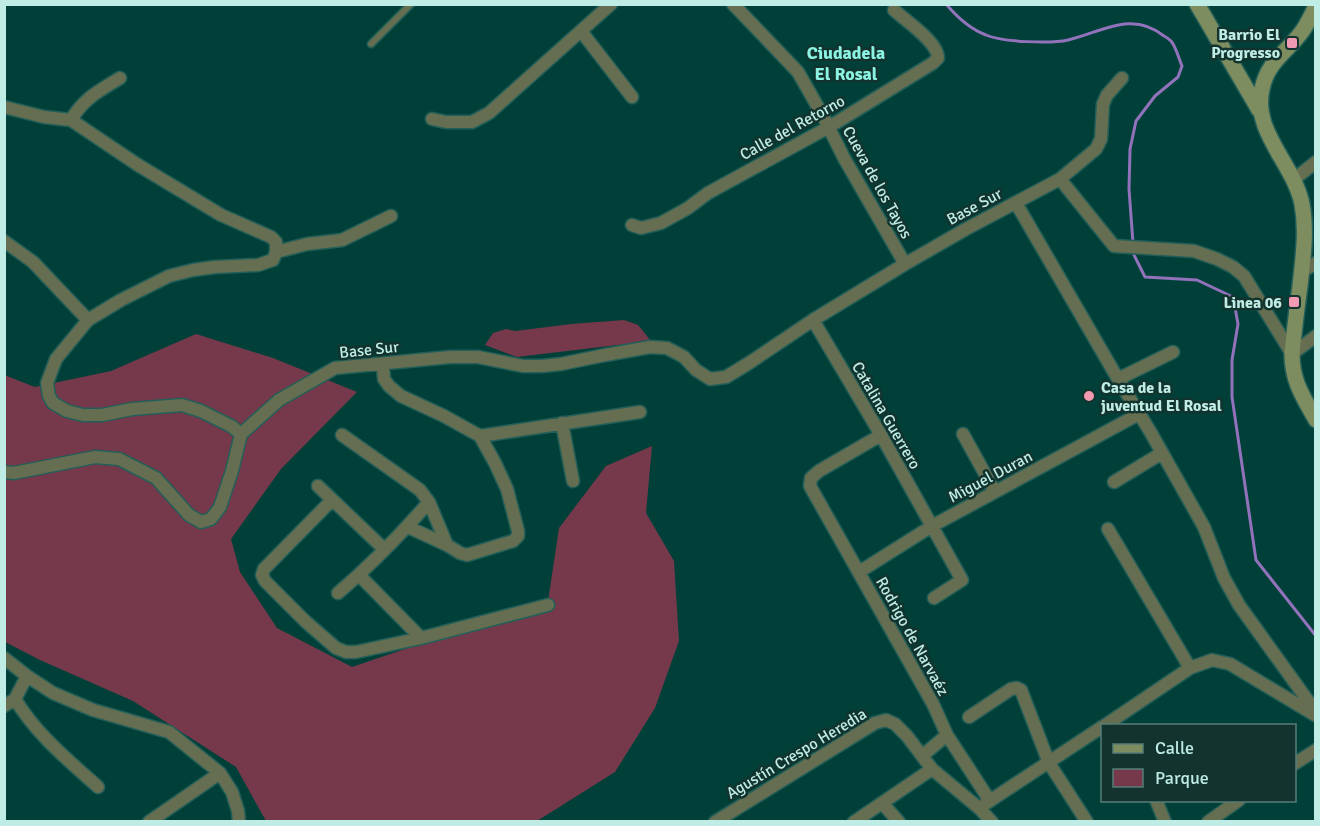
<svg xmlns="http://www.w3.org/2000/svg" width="1320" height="826" viewBox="0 0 1320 826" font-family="Signika,sans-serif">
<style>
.green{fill:#75394b}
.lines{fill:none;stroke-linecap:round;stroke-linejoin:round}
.stream{stroke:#9172bb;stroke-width:3}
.lane-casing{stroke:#235f58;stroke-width:9}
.street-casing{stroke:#235f58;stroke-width:15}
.secondary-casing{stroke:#235f58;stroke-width:18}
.lane{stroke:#656e51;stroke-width:6}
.street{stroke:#656e51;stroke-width:12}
.secondary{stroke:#7e8d5f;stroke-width:15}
.poi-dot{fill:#f19ab1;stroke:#12332e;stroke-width:2}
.labels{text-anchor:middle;stroke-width:5;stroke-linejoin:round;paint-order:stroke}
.poi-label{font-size:16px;font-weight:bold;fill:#bfede5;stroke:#12332e;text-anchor:end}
.street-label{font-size:16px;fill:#bfede5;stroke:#12332e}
.neighbourhood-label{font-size:18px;font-weight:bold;fill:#8cf2e2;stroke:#12332e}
</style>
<rect width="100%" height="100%" fill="#014039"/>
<path class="green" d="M624,320L638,325L651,341L517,357L485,345L493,333L506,329L515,331L571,324Z
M196,334L273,358L357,392L281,469L231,539L240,572L277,628L352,667L443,636L547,608L559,528L606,466L652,446L646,513L674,561L679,641L655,708L615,772L537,821H266L236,767L133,701L40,660L5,642L4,375L35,387L111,371Z"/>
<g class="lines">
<path class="stream" d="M946,4C957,17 970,29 986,35C1002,42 1051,44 1068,40C1102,32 1132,10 1164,36C1166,37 1169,39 1171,41C1176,47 1179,59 1182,66L1178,77L1155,96L1136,121L1130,149L1129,189L1133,243
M1133,250V253L1145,277L1197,280L1233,297L1238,324L1232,360V397L1256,560L1316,636"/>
<defs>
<path id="lane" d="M371,44L411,4"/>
<path id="street" d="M733,4L798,72L823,116L844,158L905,264
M581,31L632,97
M4,107L44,117L71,120L138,165L221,215L271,237L276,242V252L273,260L258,265L215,267L193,270L169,276L121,300L88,320L56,359L47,383L49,396L53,403L67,411L83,415H102L132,409L182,405L201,411L231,426L241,434
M432,119L446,122H472L489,113L611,4
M71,120C84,98 99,91 120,78
M1060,179L1114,246L1194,251L1217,259L1233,267L1244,276L1292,354L1316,336
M1293,180L1316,162
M1016,203L1118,379L1151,433L1204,527L1224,578L1239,605L1316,712
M632,225L641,228L661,223L688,208L708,193L829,127L933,63L938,58C938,42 906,21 894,10
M4,241L33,262L88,320
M276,252L307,244L342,240L391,216
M1301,272L1316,263
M813,320L881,435L962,580L934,598
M383,364L384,379L389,386L401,396L444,416L480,436L495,463L507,489L518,531V536L513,541L467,555L460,553L447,545L408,527
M1118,379L1173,352
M562,423L573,481
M963,434L995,492
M342,435L420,490L429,502L447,545
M881,435L819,471L811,478L810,486L933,704L947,735L990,801
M480,436L640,412
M4,472L14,473L95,457L119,459L156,478L189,515L201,522L211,519L220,507L232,471L241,434L279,400L335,368L450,357H478L523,366H542L561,364L605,355L650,347L667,348L684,357L696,370L710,379L726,377L749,363L813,320L905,264L966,229L1060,179L1096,149L1101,139L1103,104L1107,95L1122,78
M1114,482L1162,453
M318,486L384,549
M332,500L264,569L262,575L265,581L305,621L336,648L346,652H356L421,638L548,605
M1108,529L1190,668
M859,572L932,526L1139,414
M359,575L421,638
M338,593C371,565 401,534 429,502
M4,658L27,676L53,693L93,710L169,732L220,773L232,792L238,811L239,822
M27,676L15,699C36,734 68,760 98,787
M4,706L15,699
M969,717L1011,689L1017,688L1021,690L1049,763L1087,822
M1104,726L1190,668L1212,660L1230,664L1315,715
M922,756L947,735
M1294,764L1316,750
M1156,800L1165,822
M882,803L899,822
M149,822L220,773
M715,822L875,723L886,720L895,724L907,736L932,769L980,809
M854,822L932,769
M992,822L980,809L985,804L1102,727
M1208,822L1239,800"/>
<path id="secondary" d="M1197,4L1259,110
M1316,6C1312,14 1308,23 1303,30C1288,52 1268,60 1262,89C1252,132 1294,164 1302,204C1307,231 1303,258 1300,286C1297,308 1294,331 1292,354C1292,381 1303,397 1316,420"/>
</defs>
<use href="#lane" class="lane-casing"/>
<use href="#street" class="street-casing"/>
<use href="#secondary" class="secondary-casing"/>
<use href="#lane" class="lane"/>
<use href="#street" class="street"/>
<use href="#secondary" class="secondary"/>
</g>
<g class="poi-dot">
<rect x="1286" y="37" width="12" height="12" rx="3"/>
<rect x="1288" y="296" width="12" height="12" rx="3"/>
<circle cx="1089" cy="396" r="6"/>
</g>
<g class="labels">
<g class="poi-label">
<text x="1280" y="40">Barrio El<tspan x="1280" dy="18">Progresso</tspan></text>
<text x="1282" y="308">Linea 06</text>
<text x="1101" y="393" text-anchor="start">Casa de la<tspan x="1101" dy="18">juventud El Rosal</tspan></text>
</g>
<g class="street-label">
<text transform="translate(792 127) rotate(-29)" y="6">Calle del Retorno</text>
<text transform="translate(878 182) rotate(61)" y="6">Cueva de los Tayos</text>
<text transform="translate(974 206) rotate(-28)" y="6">Base Sur</text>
<text transform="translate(369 349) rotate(-6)" y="6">Base Sur</text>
<text transform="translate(887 415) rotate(60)" y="6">Catalina Guerrero</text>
<text transform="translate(990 476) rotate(-28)" y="6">Miguel Duran</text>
<text transform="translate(913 636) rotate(61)" y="6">Rodrigo de Narvaéz</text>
<text transform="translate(796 753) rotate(-31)" y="6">Agustín Crespo Heredia</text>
</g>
<g class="neighbourhood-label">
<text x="846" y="59">Ciudadela<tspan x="846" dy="21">El Rosal</tspan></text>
</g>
</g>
<rect width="1320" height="826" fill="none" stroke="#bfede5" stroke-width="12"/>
<rect x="1101" y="724" width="195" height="78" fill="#12332e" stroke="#577d77" stroke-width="1.5"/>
<rect x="1113" y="744" width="30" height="9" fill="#7e8d5f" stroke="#577d77" stroke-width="1.5"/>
<text x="1155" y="754" font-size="18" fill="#bfede5">Calle</text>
<rect x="1113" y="769" width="30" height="18" fill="#75394b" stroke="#577d77" stroke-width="1.5"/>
<text x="1155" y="784" font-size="18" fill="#bfede5">Parque</text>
</svg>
